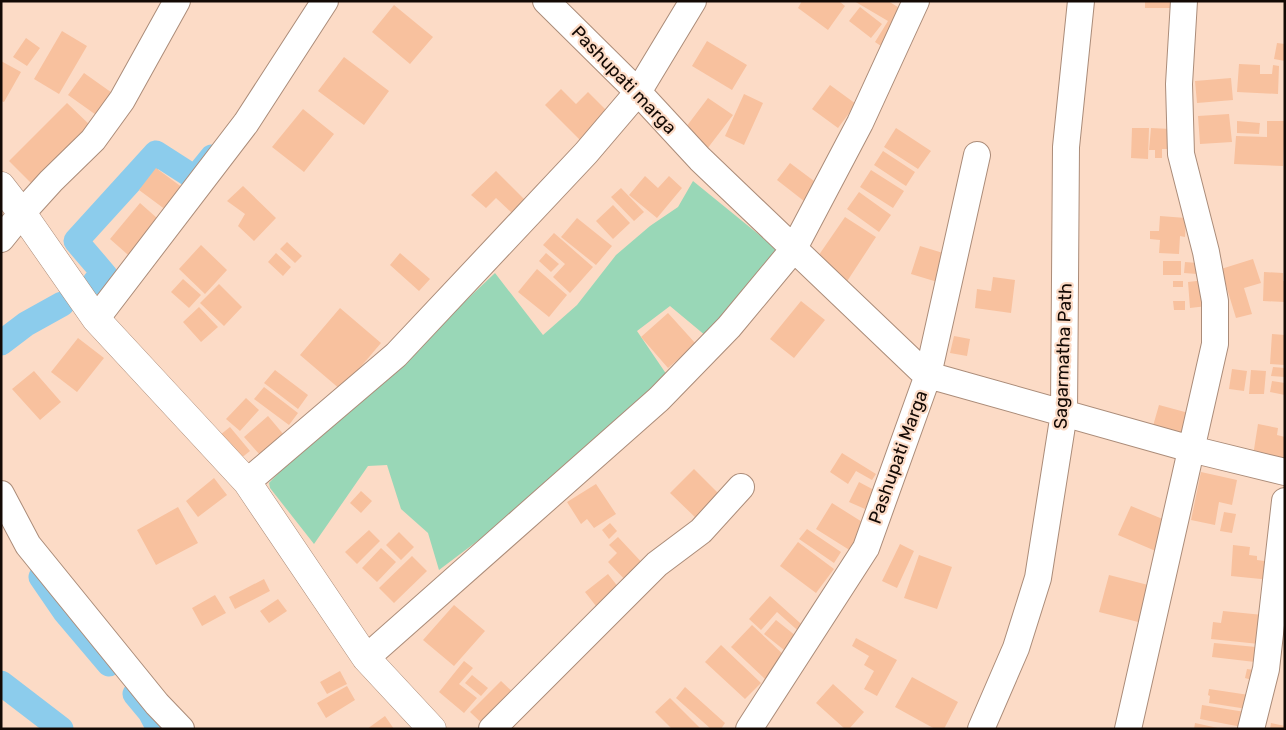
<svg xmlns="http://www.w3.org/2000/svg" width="1286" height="730" viewBox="0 0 1286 730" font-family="Rubik,sans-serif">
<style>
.green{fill:#99d7b7}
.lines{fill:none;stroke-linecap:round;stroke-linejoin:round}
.canal{stroke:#8cccec;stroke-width:25}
.building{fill:#f8c19e}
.minor-casing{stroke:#ab8c79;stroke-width:28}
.tertiary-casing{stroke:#ab8c79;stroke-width:29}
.minor{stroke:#fff;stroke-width:26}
.tertiary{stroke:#fff;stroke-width:28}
.labels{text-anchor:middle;stroke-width:4.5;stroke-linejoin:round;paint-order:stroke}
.street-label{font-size:18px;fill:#130904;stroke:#fcdbc6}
</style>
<rect width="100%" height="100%" fill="#fcdbc6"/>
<path class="green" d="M693,181L779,251L706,336L670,306L637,331L669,378L496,527L439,570L428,533L401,509L387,465L368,466L314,544L270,488L269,483L308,442L423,341L495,273L543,335L577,305L616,255L650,226L678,207Z"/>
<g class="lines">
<path class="canal" d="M95,282L105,275L76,241L156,153L195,178L212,157
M1,343L26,324L62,304
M41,577L65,612L109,664
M1,683L61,729
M135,694L150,712L159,729"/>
</g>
<path class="building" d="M802,1H839L845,6L828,30L798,8Z
M854,1H888L906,12L884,48L875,42L888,21Z
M1145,1H1176V8H1145Z
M394,5L433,37L410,64L372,32Z
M860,7L882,24L871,38L849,21Z
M62,31L87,46L59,94L34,79Z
M26,38L40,48L27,66L13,57Z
M707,41L747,65L732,90L692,66Z
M1277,43L1285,44V61L1274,59Z
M344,57L389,91L364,125L318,91Z
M1,61L21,72L4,102L1,101Z
M1239,64L1260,65V74H1272L1273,65L1279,66L1278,94L1237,92Z
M84,73L115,95L99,117L68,95Z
M1231,78L1233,100L1197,103L1195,81Z
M830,85L856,104L838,128L812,109Z
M561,89L576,104L588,92L611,115L583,143L545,105Z
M744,94L763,103L744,145L725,136Z
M708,98L733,115L704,153L680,135Z
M67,103L93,128L34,186L9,161Z
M303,109L334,134L304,172L272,147Z
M1229,114L1232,142L1200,144L1198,116Z
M1237,121L1260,123L1259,134L1237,133Z
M1267,121H1285L1283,166L1234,164L1236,136L1267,137Z
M896,128L931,151L918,169L884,147Z
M1132,128H1149L1148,159L1131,158Z
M1151,128L1171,129L1170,149H1162V158H1155V150H1149Z
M883,151L915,172L906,186L874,165Z
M790,163L822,187L809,205L777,180Z
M156,168L183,188L166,210L139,190Z
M871,170L904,191L893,208L860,187Z
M496,171L527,202L512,213L496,198L486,208L471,195Z
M645,176L658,188L669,176L682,188L657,218L629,195Z
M243,186L276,218L254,241L238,226L245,214L227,201Z
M621,188L644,212L634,221L611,197Z
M859,192L891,215L879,232L847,209Z
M140,203L166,226L135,261L110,239Z
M613,205L630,223L613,239L596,221Z
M1160,216L1186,218L1185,237L1180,236L1179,254L1159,253L1160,240L1150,239V231H1159Z
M845,217L876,237L844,286L812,265Z
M577,218L612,246L596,265L561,237Z
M554,233L593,267L570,293L553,277L565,264L543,245Z
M287,242L302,256L295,263L280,249Z
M201,245L227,270L205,294L179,269Z
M920,246L953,256L944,284L911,274Z
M276,253L291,267L283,276L268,262Z
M400,253L430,279L419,291L390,265Z
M546,253L559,264L551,272L539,261Z
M1253,259L1261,283L1244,288L1252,314L1236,318L1221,269Z
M1163,261H1181V275H1163Z
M1185,262L1198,263L1197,274L1184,273Z
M537,269L567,295L549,317L518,292Z
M1264,272L1283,273V281H1285V302L1263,301Z
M993,277L1015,280L1011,313L975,308L977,289L991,291Z
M183,279L201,295L189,308L171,292Z
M1205,280L1207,306L1190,308L1188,282Z
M1173,281H1183V287H1173Z
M219,284L242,307L224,326L200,303Z
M801,301L825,320L794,358L770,339Z
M1173,301H1185V310H1174Z
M199,307L218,327L201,342L183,322Z
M340,308L381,343L341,390L300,355Z
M668,313L696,344L668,368L641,337Z
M1272,334L1285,335V365L1270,364Z
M954,336L970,339L967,356L950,353Z
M78,338L104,358L77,392L51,372Z
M1273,367L1285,368V377L1271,376Z
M1232,369L1247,371L1244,391L1229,389Z
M275,370L308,395L298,409L264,383Z
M1251,370L1266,371L1264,394H1249Z
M34,371L61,402L40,420L12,389Z
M1272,381L1285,383V395L1270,392Z
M264,387L298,413L289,425L254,399Z
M246,398L259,410L240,431L226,419Z
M1159,405L1196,415L1189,438L1151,433Z
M268,416L284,435L260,455L244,437Z
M1258,424L1278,428L1277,435L1285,437V460L1252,462Z
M230,427L250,451L240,459L220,435Z
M842,453L876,474L872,480L856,471L848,484L830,472Z
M694,469L723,498L700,522L670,493Z
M1201,472L1237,480L1232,505L1219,502L1215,525L1191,520Z
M214,478L227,495L198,517L186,501Z
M859,482L874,490L865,509L849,502Z
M596,484L616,514L594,528L587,519L581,524L567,502Z
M361,491L372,501L361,513L350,503Z
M832,503L867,525L851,551L816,529Z
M1131,506L1170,522L1158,552L1118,535Z
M178,507L198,543L156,565L137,530Z
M1224,512L1236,514L1232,533L1220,531Z
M610,523L617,531L609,539L602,530Z
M807,529L841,552L834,563L799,539Z
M369,530L380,541L357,564L345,552Z
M399,532L414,547L401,560L386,545Z
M618,537L647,568L629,584L608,562L617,553L609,545Z
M798,542L834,569L816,593L780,566Z
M900,544L914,551L897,588L882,581Z
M1233,545L1250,547L1249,555L1257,556V560L1272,562L1271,580L1231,576Z
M381,548L396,562L377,582L362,568Z
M919,555L952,567L937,609L904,598Z
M412,556L427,571L394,603L379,588Z
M608,574L619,588L596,606L585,592Z
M1109,575L1156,587L1146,624L1099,612Z
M264,579L270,591L235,609L229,597Z
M215,595L226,613L202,626L192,608Z
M770,596L809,631L804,636L777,612L761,630L749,619Z
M278,599L287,611L269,623L260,611Z
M454,605L485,631L454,666L423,640Z
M1223,611L1263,615L1259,644L1211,639L1213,622L1221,623Z
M776,620L801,640L789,654L764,634Z
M752,625L786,657L765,679L731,647Z
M856,638L897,660L877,696L864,689L874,671L864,665L869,656L852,646Z
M1214,643L1256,647L1255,662L1212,657Z
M721,645L761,683L745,699L705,662Z
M464,661L473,668L459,684L477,698L464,713L439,692Z
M1247,669L1254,670L1252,680L1245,678Z
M340,671L347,684L327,694L320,682Z
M472,675L488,688L481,696L465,683Z
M912,677L958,702L944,729H935L895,707Z
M501,681L518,697L487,728L470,712Z
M833,684L864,712L849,729H845L816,703Z
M347,686L355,700L326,718L317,703Z
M685,687L725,723L721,729H711L676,698Z
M1209,689L1249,695L1247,709L1209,703L1210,696L1208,695Z
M670,698L701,729H672L655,712Z
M1202,705L1245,712L1242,727L1200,719Z
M385,716L394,729H367Z
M1195,723L1218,728V729H1194Z
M1271,723L1285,726V729H1270Z"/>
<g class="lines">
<defs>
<path id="minor" d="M546,1L638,92L700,159L921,370L928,375L866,548L749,729
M977,155L928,375L1191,449L1285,472
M1,239L22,213L51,181L93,140L122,100L177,1
M96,319L246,123L325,1
M247,482L396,355L586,153L638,92L693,1
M1,494L28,545L157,704L181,729
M366,658L659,399L729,327L793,250L860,123L916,1
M492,729L657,564L701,531L741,487
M981,729L1016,648L1038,578L1064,413L1066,147L1081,1
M1128,729L1215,344V301L1206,252L1181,154L1179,84L1184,1
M1251,729L1266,669L1285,501"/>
<path id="tertiary" d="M1,186L22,213L96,319L247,482L366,658L432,729"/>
</defs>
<use href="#minor" class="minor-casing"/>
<use href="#tertiary" class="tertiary-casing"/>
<use href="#minor" class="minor"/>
<use href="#tertiary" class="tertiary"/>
</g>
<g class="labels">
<g class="street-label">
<text transform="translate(624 80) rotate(46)" y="6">Pashupati marga</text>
<text transform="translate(1063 356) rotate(-88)" y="6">Sagarmatha Path</text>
<text transform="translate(898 457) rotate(-70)" y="6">Pashupati Marga</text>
</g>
</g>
<rect width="1286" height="730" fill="none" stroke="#130904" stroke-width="5"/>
</svg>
